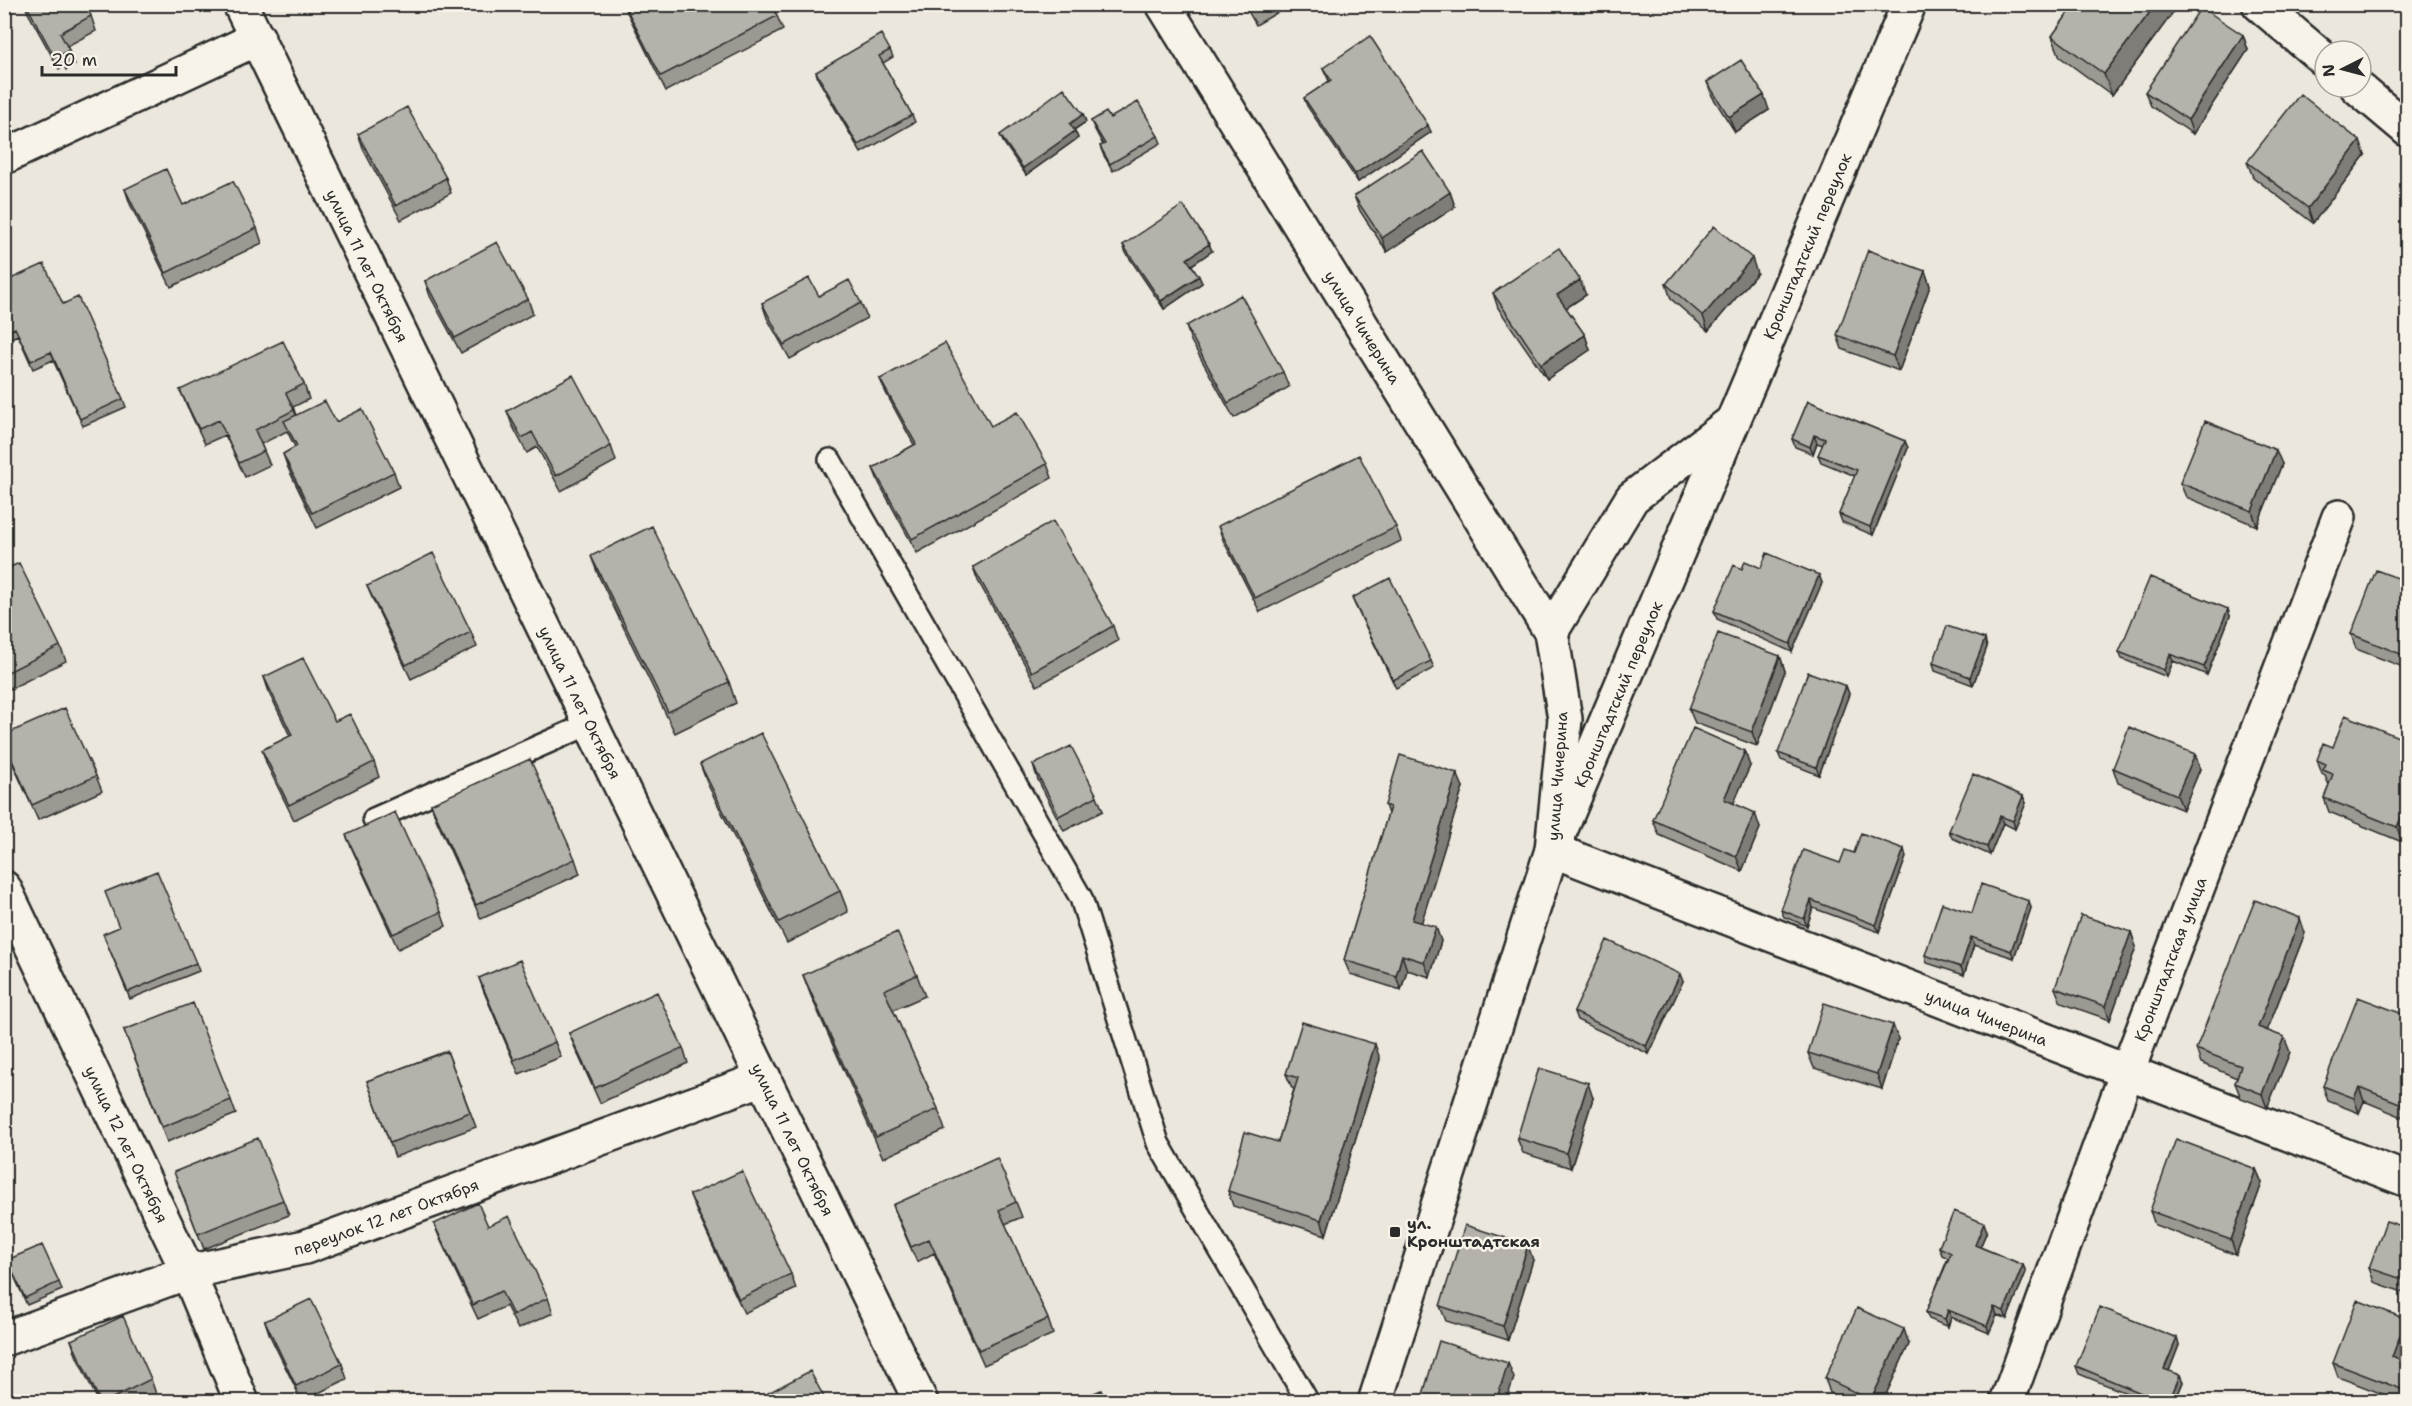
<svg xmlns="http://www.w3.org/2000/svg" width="2412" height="1406" viewBox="0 0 2412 1406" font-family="'Shantell Sans',sans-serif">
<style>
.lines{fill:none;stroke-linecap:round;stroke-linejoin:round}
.lane-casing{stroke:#2b2b2b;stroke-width:26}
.street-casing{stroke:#2b2b2b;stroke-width:38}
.secondary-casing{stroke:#2b2b2b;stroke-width:38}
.lane{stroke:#f7f3e8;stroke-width:21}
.street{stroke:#f7f3e8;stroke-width:33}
.secondary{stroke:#f7f3e8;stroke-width:33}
.wall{fill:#9c9993;stroke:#2b2b2b;stroke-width:1.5}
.shaded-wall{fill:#7f7d78;stroke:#2b2b2b;stroke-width:1.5}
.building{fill:#b5b2ab;stroke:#2b2b2b;stroke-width:1.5}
.poi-dot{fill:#2b2b2b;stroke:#f7f3e8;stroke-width:2}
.labels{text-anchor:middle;stroke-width:5;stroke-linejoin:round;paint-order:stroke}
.street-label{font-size:16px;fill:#2b2b2b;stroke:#f7f3e8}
.poi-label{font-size:16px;font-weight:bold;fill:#2b2b2b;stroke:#f7f3e8;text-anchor:start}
</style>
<rect width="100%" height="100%" fill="#ebe7dd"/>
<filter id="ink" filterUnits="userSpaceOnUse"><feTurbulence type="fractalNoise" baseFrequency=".0167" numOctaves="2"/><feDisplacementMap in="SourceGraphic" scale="12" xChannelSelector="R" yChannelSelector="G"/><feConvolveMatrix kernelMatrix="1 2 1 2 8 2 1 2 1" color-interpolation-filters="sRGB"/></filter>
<g filter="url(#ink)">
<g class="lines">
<defs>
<path id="lane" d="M830,460L1081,898L1158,1143L1308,1402
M374,819L589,724"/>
<g id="street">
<path id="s1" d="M240,4L921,1402"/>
<path id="s2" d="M1909,4L1552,850L2408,1180"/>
<path d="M2259,4L2325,60"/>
<path d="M2357,87L2408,130"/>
<path d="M4,157L258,38"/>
<path d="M1551,632L1632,498L1733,421"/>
<path id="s3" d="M4,888L188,1272L242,1402"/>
<path id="s4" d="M4,1339L188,1272L305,1247L764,1078"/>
<path id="s5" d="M2007,1402L2127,1072L2339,517"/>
</g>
<g id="secondary">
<path id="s6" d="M1163,4L1551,632L1565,719L1552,850L1375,1402"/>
</g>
</defs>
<use href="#lane" class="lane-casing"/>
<use href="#street" class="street-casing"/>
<use href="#secondary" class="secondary-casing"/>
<use href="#lane" class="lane"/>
<use href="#street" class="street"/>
<use href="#secondary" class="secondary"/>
</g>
<path class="wall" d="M25,4H85L91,16L96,31L67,46L75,65L66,70L64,66L59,69L27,11Z
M623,4H772L777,16L783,30L666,91Z
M1244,4H1292L1256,25Z
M2075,4H2177V7L2112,95L2060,57L2052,36Z
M2243,35L2248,50L2193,134L2151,106L2145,92Z
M890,50L893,57L883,63L912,115L915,122L861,153L818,79L816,72Z
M1323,68L1431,132L1358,182L1307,106L1304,98L1329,81Z
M1707,82L1769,110L1735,132L1712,96Z
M1083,114L1086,122L1074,130L1078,138L1026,175L1003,142L1000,135Z
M1110,118L1158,136L1161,143L1113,171L1103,154L1100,146L1103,145L1094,128L1091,121Z
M358,134L446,178L451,193L401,220L363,149Z
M2365,155L2313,223L2253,177L2247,162Z
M125,189L183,205L257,228L262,243L171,287L130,204Z
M1450,192L1455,207L1387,252L1360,211L1354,196Z
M1209,244L1212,251L1192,265L1202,283L1164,309L1126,253L1123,245Z
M2408,269V287L2403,275Z
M1925,271L1930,286L1899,371L1842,349L1837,335Z
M1757,273L1708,331L1671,299L1666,284Z
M425,281L528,299L533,314L461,353L430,296Z
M4,282L63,304L123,399L126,407L83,426L53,360L33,369L18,335L4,341Z
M1493,293L1586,295L1566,308L1585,335L1590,350L1547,379L1498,308Z
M819,296L861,303L867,318L790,359L767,318L762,303Z
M1186,326L1283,372L1289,387L1234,418L1191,341Z
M880,379L991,426L1047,464L1052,478L917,553L879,483L873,468L914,445L886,393Z
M304,384L309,399L293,407L296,415L336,422L394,472L399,487L317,528L288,468L283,454L295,447L287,431L261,444L270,465L245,477L225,435L205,444L186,404L180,390Z
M1808,401L1905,441L1908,448L1873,535L1842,522L1839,514L1855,476L1821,462L1818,455L1823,445L1817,443L1813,454L1795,447L1792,439Z
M507,411L611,446L616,461L561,491L537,447L527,453L512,425Z
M2282,464L2257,526L2186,497L2180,483Z
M1218,526L1396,527L1401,541L1260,612L1223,540Z
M591,556L729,682L736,703L675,733L599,577Z
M973,567L1113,626L1118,641L1037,686L978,581Z
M1761,568L1819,575L1822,583L1792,652L1717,619L1714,611L1742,569Z
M4,570L60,646L66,661L4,692Z
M2408,582V669L2356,649L2351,634Z
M367,586L471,632L477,647L411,679L373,600Z
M1352,598L1431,661L1434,668L1396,688L1355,605Z
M2230,616L2207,675L2173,661L2167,677L2122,659L2119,652Z
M1987,647L1973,685L1935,671L1933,663Z
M1780,656L1785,671L1757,746L1695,723L1689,709Z
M264,677L374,762L379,777L294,820L267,765L262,750L290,736L269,692Z
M1846,686L1849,694L1819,775L1781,760L1778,753Z
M4,735L96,776L102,791L38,820L7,751L4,743Z
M2408,741V829L2402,842L2329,812L2324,798L2329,785L2325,776L2322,774L2317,760Z
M2195,754L2200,769L2183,810L2118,783L2113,768Z
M700,764L840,891L848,912L787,943L708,785Z
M1033,765L1097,796L1103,811L1064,831L1038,780Z
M1750,766L1733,804L1760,828L1742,871L1659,835L1653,820Z
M1463,787L1421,922L1441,941L1430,977L1407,970L1401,990L1350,974L1344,960L1388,814L1385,805Z
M2023,796L2026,803L2015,829L2003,823L1990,855L1952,838L1949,831Z
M431,804L575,859L580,874L481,919L436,819Z
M346,835L441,912L446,926L398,949L352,849Z
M1906,857L1879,932L1813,908L1807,926L1784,917L1781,910L1840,863Z
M2031,908L2014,958L1974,945L1964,975L1927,963L1925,955L1972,913Z
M119,927L196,963L199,971L130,999L106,941Z
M2131,932L2136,947L2110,1020L2061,1003L2055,988Z
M2305,933L2267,1031L2290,1052L2267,1108L2241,1098L2235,1083L2237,1078L2201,1063L2196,1049Z
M803,975H917L925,996L893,1010L938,1109L945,1130L883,1158L811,996Z
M479,978L555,1042L561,1057L519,1074L484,992Z
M1683,981L1649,1054L1577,1020L1574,1012Z
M2408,1016L2407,1119L2364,1101L2359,1113L2328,1101L2323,1086Z
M124,1030L231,1100L236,1114L167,1142Z
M569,1033L683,1048L688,1063L600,1103L575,1048Z
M1898,1039L1882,1089L1814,1068L1808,1053Z
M447,1051L476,1127L395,1157L367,1081Z
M1380,1059L1326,1235L1233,1206L1228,1191L1278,1142L1294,1089L1292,1088L1286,1074Z
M1593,1098L1571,1168L1523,1153L1517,1138Z
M2256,1169L2262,1183L2236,1255L2155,1225L2150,1211Z
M179,1186L283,1200L289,1215L204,1249Z
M690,1195L791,1274L796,1289L744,1313L696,1210Z
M1016,1202L1022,1217L1005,1224L1048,1319L1053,1334L984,1365L934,1253L917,1262L898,1219L893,1205Z
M434,1224L488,1226L548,1298L553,1313L518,1329L506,1306L478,1319L440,1239Z
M2408,1228V1294L2374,1282L2369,1268Z
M1987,1231L1980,1247L2023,1265L2026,1272L2007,1319L1997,1315L1989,1333L1951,1317L1948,1327L1929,1319L1926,1312L1948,1258L1942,1255L1939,1247Z
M7,1260L59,1282L62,1290L27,1305Z
M1533,1260L1508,1340L1446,1321L1440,1306Z
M265,1321L342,1364L347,1379L302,1401L270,1336Z
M71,1340L151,1379L156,1394L141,1401H98L76,1355Z
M1909,1344L1883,1401H1848L1830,1393L1825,1378Z
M2179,1345L2169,1371L2180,1375L2183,1382L2175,1401H2162L2158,1400V1401H2146L2079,1374L2076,1366Z
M2401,1361L2407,1401H2401L2338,1377L2333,1363Z"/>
<path class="shaded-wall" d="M2156,4H2177V7L2112,95L2104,74Z
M2243,35L2248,50L2193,134L2188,120Z
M1764,95L1769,110L1735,132L1729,117Z
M1083,114L1086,122L1072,131L1070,124Z
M1428,125L1431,132L1358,182L1355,174Z
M1075,131L1078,138L1026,175L1023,168Z
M2360,141L2365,155L2313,223L2308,208Z
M1450,192L1455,207L1387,252L1382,238Z
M1209,244L1212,251L1190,266L1187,259Z
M1752,258L1757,273L1708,331L1703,316Z
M1925,271L1930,286L1899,371L1893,356Z
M1199,276L1202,283L1164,309L1161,301Z
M1580,280L1586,295L1563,310L1557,295Z
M1585,335L1590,350L1547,379L1541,364Z
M1814,435L1817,443L1813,454L1810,447Z
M1905,441L1908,448L1873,535L1870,527Z
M2276,450L2282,464L2257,526L2252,511Z
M1819,575L1822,583L1792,652L1790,644Z
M2228,609L2230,616L2207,675L2204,667Z
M1985,639L1987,647L1973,685L1970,677Z
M2170,654L2173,661L2167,677L2164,670Z
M1780,656L1785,671L1757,746L1752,732Z
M1846,686L1849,694L1819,775L1816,767Z
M1745,751L1750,766L1729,814L1724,799Z
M2195,754L2200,769L2183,810L2177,795Z
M1457,773L1463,787L1418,934L1412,920Z
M2023,796L2026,803L2015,829L2013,821Z
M2408,801V829L2402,842L2397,827Z
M1755,813L1760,828L1742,871L1736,856Z
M2000,816L2003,823L1990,855L1987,847Z
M1904,849L1906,857L1879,932L1876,925Z
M1811,900L1813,908L1807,926L1804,919Z
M2029,901L2031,908L2014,958L2011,951Z
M2300,918L2305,933L2263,1041L2258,1027Z
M1436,927L1441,941L1430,977L1424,962Z
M2131,932L2136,947L2110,1020L2105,1006Z
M1971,937L1974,945L1964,975L1961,967Z
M1402,955L1407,970L1401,990L1396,976Z
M1680,974L1683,981L1649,1054L1646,1046Z
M1893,1025L1898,1039L1882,1089L1877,1074Z
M2284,1037L2290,1052L2267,1108L2262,1094Z
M1375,1044L1380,1059L1326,1235L1321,1220Z
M1588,1083L1593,1098L1571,1168L1566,1153Z
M2359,1087L2364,1101L2359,1113L2354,1098Z
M2408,1089V1118L2407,1119L2402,1104Z
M2256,1169L2262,1183L2236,1255L2231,1240Z
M1984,1223L1987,1231L1978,1252L1975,1245Z
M1528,1245L1533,1260L1508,1340L1503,1326Z
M2023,1265L2026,1272L2007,1319L2004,1311Z
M1994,1307L1997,1315L1989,1333L1987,1326Z
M1948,1310L1951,1317L1948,1327L1945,1319Z
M2406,1319L2408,1322V1344L2397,1372L2392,1357Z
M1904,1329L1909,1344L1883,1401H1871V1400Z
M2177,1338L2179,1345L2167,1376L2164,1369Z
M1508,1363L1514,1378L1506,1401H1496Z
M2408,1372V1401H2406L2401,1389Z
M2180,1375L2183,1382L2175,1401H2171L2170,1399Z
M2156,1392L2158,1400V1401H2154L2153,1398Z"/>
<path class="building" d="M26,4H85L91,16L60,33L69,50L61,55L58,51L53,54Z
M624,4H772L777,16L661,76Z
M1247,4H1261L1251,10Z
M2075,4H2156L2104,74L2052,36Z
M2201,7L2243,35L2188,120L2145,92Z
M881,34L890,50L879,56L912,115L858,145L816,72Z
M1370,36L1428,125L1355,174L1304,98L1331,80L1323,68Z
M1741,60L1764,95L1729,117L1707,82Z
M1064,88L1083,114L1070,124L1075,131L1023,168L1000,135Z
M2300,94L2360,141L2308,208L2247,162Z
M1138,102L1158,136L1110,164L1100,146L1105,144L1091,121L1106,112L1110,118Z
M407,107L446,178L396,206L358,134Z
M1423,151L1450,192L1382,238L1354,196Z
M166,169L183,205L233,181L257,228L166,273L125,189Z
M1183,205L1209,244L1187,259L1199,276L1161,301L1123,245Z
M1714,226L1752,258L1703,316L1666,284Z
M497,242L528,299L455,338L425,281Z
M1559,248L1580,280L1557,295L1585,335L1541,364L1493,293Z
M1868,250L1925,271L1893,356L1837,335Z
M44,264L63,304L78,297L123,399L80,419L51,352L31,361L15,328L4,333V282Z
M2408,269V279L2403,275Z
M809,278L819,296L849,280L861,303L784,345L762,303Z
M1241,295L1283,372L1228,403L1186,326Z
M283,341L304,384L286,393L294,410L255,430L264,451L239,463L219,420L199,429L180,390Z
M945,343L991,426L1017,412L1047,464L912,539L873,468L916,444L880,379Z
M573,375L611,446L556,476L532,432L522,438L507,411Z
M325,401L336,422L362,409L394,472L312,513L283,454L297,446L284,421Z
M1808,401L1905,441L1870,527L1839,514L1857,470L1818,455L1825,439L1814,435L1810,447L1792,439Z
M2205,421L2276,450L2252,511L2180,483Z
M1359,455L1396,527L1255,598L1218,526Z
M1053,521L1113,626L1032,672L973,567Z
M652,526L729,682L668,712L591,556Z
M433,553L471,632L406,665L367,586Z
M1767,553L1819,575L1790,644L1714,611L1734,565L1742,569L1745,561L1761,568Z
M19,563L60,646L4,674V570Z
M2376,570L2408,582V657L2351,634Z
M2150,577L2228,609L2204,667L2170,654L2164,670L2119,652Z
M1390,578L1431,661L1393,680L1352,598Z
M1947,626L1985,639L1970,677L1933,663Z
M1718,633L1780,656L1752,732L1689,709Z
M303,658L335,721L350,714L374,762L289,805L262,750L292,735L264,677Z
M1808,672L1846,686L1816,767L1778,753Z
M65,708L96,776L32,805L4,742V735Z
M2345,715L2408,741V801L2397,827L2324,798L2333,774L2323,770L2326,764L2317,760L2323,743L2333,747Z
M2129,727L2195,754L2177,795L2113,768Z
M1693,728L1745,751L1724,799L1755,813L1736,856L1653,820Z
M761,733L840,891L779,922L700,764Z
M1071,746L1097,796L1059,816L1033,765Z
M1400,755L1457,773L1412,920L1436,927L1424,962L1402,955L1396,976L1344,960L1390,807L1385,805Z
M530,759L575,859L476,905L431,804Z
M1973,774L2023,796L2013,821L2000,816L1987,847L1949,831Z
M395,812L441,912L393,934L346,835Z
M1861,833L1904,849L1876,925L1811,900L1804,919L1781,910L1803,850L1840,863L1845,850L1854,853Z
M157,871L196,963L128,992L103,934L119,927L105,892Z
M1981,884L2029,901L2011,951L1971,937L1961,967L1925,955L1942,903L1972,913Z
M2255,900L2300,918L2258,1027L2284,1037L2262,1094L2235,1083L2241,1066L2196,1049Z
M2081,915L2131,932L2105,1006L2055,988Z
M897,932L917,975L884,990L938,1109L876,1137L803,975Z
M1607,940L1680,974L1646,1046L1574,1012Z
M520,960L555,1042L514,1060L479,978Z
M657,992L683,1048L595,1088L569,1033Z
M2358,997L2408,1016V1089L2402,1104L2359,1087L2354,1098L2323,1086Z
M193,1003L231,1100L162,1127L124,1030Z
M1824,1003L1893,1025L1877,1074L1808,1053Z
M1302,1022L1375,1044L1321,1220L1228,1191L1245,1132L1278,1142L1298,1078L1286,1074Z
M447,1051L470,1112L390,1143L367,1081Z
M1539,1068L1588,1083L1566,1153L1517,1138Z
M258,1138L283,1200L198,1234L174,1172Z
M2176,1139L2256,1169L2231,1240L2150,1211Z
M997,1158L1016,1202L999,1210L1048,1319L979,1350L929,1239L911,1247L893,1205Z
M742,1171L791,1274L739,1299L690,1195Z
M478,1203L488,1226L509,1216L548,1298L513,1315L501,1291L473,1305L434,1224Z
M1954,1211L1984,1223L1975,1245L2023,1265L2004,1311L1994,1307L1987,1326L1948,1310L1945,1319L1926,1312L1951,1253L1939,1247Z
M2386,1221L2408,1228V1281L2369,1268Z
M1465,1225L1528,1245L1503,1326L1440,1306Z
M42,1245L59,1282L25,1298L7,1260Z
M311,1299L342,1364L296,1386L265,1321Z
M2357,1300L2406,1319L2392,1357L2408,1363V1372L2401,1389L2333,1363Z
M2100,1307L2177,1338L2164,1369L2180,1375L2170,1399L2156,1392L2153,1398L2076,1366Z
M1857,1308L1904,1329L1871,1400L1825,1378Z
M123,1316L151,1379L107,1401H100L71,1340Z
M1439,1341L1508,1363L1496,1401H1421Z
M810,1371L826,1401H772L768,1393Z
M1101,1390L1106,1401H1075Z"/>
</g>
<rect class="poi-dot" x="1389" y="1226" width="12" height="12" rx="3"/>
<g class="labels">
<g class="street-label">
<text transform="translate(1807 246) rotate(-67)" y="6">Кронштадтский переулок</text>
<text dy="6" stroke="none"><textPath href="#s1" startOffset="291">улица 11 лет Октября</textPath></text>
<text dy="6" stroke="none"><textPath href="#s6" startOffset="380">улица Чичерина</textPath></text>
<text transform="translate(1618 694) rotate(-67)" y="6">Кронштадтский переулок</text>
<text dy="6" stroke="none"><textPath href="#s1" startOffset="777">улица 11 лет Октября</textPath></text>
<text transform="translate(1557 776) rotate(-86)" y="6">улица Чичерина</text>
<text dy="6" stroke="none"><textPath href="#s5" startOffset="472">Кронштадтская улица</textPath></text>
<text dy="6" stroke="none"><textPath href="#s2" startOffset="1384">улица Чичерина</textPath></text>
<text dy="6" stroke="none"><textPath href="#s1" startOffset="1263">улица 11 лет Октября</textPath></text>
<text dy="6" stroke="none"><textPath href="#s3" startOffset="284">улица 12 лет Октября</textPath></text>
<text dy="6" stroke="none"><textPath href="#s4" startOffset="402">переулок 12 лет Октября</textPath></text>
</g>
<g class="poi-label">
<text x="1407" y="1229">ул.<tspan x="1407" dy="18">Кронштадтская</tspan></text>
</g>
</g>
<rect width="2412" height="1406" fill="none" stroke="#f7f3e8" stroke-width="24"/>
<rect x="12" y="12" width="2388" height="1382" fill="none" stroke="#2b2b2b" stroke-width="2" filter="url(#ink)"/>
<g transform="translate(2343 69) rotate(264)"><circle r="28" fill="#f7f3e8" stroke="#a5a39c" stroke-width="1.5"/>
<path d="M0-4.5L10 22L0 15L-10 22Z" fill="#2b2b2b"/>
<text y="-9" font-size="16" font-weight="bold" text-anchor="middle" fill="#2b2b2b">N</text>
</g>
<path d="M42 66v9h134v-9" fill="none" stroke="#2b2b2b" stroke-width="3"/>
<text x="51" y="66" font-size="18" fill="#2b2b2b" stroke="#f7f3e8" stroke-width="4.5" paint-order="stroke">20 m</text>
</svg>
